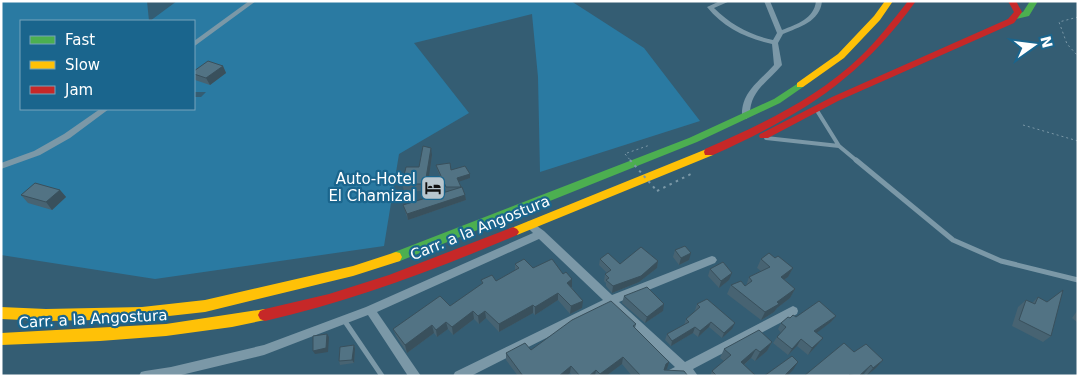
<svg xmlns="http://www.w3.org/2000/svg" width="1079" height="377" viewBox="0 0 1079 377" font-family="'DejaVu Sans',sans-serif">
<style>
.green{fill:#2a7aa2}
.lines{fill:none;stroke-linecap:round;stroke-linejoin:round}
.path-far1{stroke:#7b98a7;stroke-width:1;stroke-dasharray:2 3;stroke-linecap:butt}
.path{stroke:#7b98a7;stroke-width:2;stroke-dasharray:2.5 4.5;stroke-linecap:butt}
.lane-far1{stroke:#7b98a7;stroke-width:4}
.lane{stroke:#7b98a7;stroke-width:5}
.street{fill:#7b98a7;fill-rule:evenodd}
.fast{fill:#4caf50;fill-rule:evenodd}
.slow{fill:#ffc107;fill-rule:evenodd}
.jam{fill:#c62828;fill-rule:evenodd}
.path-bridge-far1{stroke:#7b98a7;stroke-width:1;stroke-dasharray:2 3;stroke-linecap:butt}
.path-bridge{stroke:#7b98a7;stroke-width:2;stroke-dasharray:2.5 4.5;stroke-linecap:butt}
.wall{fill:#476372}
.shaded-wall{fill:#39505c}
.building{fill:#527384;stroke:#39505c}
.labels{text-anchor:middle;stroke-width:4.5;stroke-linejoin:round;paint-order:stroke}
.poi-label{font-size:15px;fill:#fff;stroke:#1a658d;text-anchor:end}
.street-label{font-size:15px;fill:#fff;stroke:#1a658d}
</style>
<rect width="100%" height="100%" fill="#345d73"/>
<path class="green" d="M1,1H147L149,21H21V109H194V97H201L206,92H194V21H150L177,1H571L644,48L700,121L540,172L538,77L532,14L414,43L469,113L399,154L384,246L155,279L1,255Z"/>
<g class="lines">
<path class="path-far1" d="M1078,17L1059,22L1067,44L1078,56
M1023,125L1078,141
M627,153L650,145"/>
<path class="path" d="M657,191L693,173"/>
<path class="lane-far1" d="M816,109L839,146L857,161
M766,138L839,146"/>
<path class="lane" d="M856,160L953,240L1001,261L1078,280
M344,320L382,376"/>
<path class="street" d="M249,1H256L196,45L194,46V41Z
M720,1H730L714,8C731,25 750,35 773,40L777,33L764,1H770L782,30C797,24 814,19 816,1H822C820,22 799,27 783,34L778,43L782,65C768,82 749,91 750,116L746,119L742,116C741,92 760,81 774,65L772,44C746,38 724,28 707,7Z
M100,109H109L70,138L40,155L1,169V163L34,151L64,134Z
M530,221L544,231L612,295L709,257L712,256L715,257L717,260L715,263L619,302L685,362L789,308L793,306L797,308L798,311L797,314L693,369L698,376H663L665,372L675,367L610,306L471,376H453L455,372L603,300L539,239L377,312L421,376H408L368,315L264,355L177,376H139L141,372L145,371L171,367L264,345L366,307L533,233L525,225L527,222Z"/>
<path class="fast" d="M1030,1H1038L1029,16L1012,20V16L1023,12Z
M800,82L803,83V87L780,103L697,142L400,261L396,262L392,261L390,257L392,253L689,138L774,99Z"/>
<path class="slow" d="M885,1H893L880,20L844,58L803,87H797V83L838,54L874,16Z
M709,148L713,149L714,152L713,155L517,235H509L507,232L509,229Z
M396,252L400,253L402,257L400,261L353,276L205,312L142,319L46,321L1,319V307L46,309L142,307L205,300L353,266Z
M265,309L270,311L272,315L270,319L232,327L166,336L100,341L1,345V333L166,324Z"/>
<path class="jam" d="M908,1H916C858,81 801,115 713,155H705L704,152L705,149C760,125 816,99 860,57C878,40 893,20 908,1Z
M1008,1H1016L1022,12L1014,23L838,101L768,138H760L759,136L760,134L832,97L1008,19L1014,12Z
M513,227L517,229L519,232L517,235C435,270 352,301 265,321L260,319L258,315L260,311L265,309L329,294L389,275Z"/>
<path class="path-bridge-far1" d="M625,154L631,161"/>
<path class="path-bridge" d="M630,160L657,191"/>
</g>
<path class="wall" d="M223,66L226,73L210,85L195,80L194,78V71Z
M432,155L427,191H404L402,184L419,167Z
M436,165L451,170L470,174V178L459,181L466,200L408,220L403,205L448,191H446L437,169Z
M60,190L66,197L52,210L28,203L21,195Z
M675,250L689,260L679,265L673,257Z
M775,258L793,268L788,277L784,280L795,289L790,298L777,308L774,312L761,320L727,294L731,285L746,286L749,277L761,271L757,268L761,259Z
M600,259L620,264L658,261L657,268L639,282L612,293L606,286V283L604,281L605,274L607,273L599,265Z
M515,264L533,268L572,287L582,308L570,314L558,300L535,315L533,313L499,332L486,318L479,324L474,319L453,335L448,329L437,337L434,333L407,353L396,336L393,329L450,306L482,284L481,280L496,281L515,270Z
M710,269L729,280L719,288L708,276Z
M624,296L663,311L645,323L622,303Z
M1038,297L1051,336L1043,342L1012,326L1018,307L1026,300L1032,303Z
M697,304L732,329L722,338L709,327L698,337L693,333L671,346L665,340L667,334L684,325L686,319L696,310H695Z
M1077,311H1078V323L1072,318Z
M836,316L831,322L816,333L823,338L818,344L808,355L797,346L788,355L773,343L777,337L781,333L778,329L781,323L790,318L796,317Z
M636,324L635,328L669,362L667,369L664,370L688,376H632L622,364L606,376H573L570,373L567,376H518L506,360V353L531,350Z
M772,342L767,351L755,361L751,358L744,365L756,376H710L712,371L724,361L720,358L724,349Z
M354,345L355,349L354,363L340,365L339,361Z
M854,352L883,360L876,368L866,376L864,373L862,376H804Z"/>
<path class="shaded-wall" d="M223,66L226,73L210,85L206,78Z
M431,148L432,155L427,191L425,184Z
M470,174V178L458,182L457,178Z
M60,190L66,197L52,210L46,202Z
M465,195L466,200L408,220L407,214Z
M691,253L689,260L679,265L681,258Z
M658,261L657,268L639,282L612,293L613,286Z
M793,268L788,277L776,285L781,277Z
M732,273L729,280L719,288L721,281Z
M572,279V287L566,290L567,283Z
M795,289L790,298L777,308L774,312L761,320L765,312L777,302Z
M558,293V300L535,315V307Z
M583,301L582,308L570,314L571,306Z
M664,304L663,311L645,323L647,317Z
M533,305V313L499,332V324Z
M473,311L474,319L453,335L452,327Z
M485,311L486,318L479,324L478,316Z
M836,316L831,322L810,338L814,331Z
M446,322L448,329L437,337L436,330Z
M711,322L709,327L698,337L700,331Z
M735,323L732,329L722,338L724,333Z
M432,325L434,333L407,353L405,345Z
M695,327L693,333L671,346L672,341Z
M327,334L329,337L328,352L315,354L313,351Z
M823,338L818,344L808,355L812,348Z
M801,339L797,346L788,355L792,349Z
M772,342L767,351L755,361L760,352Z
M354,345L355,349L354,363L352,360Z
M756,349L751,358L737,371L741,362Z
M623,357L622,364L606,376H600V374Z
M883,360L876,368L866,376L873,368Z
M669,362L667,369L663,371L666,364Z
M798,362L793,370L787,376H784Z
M871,365L862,376H859Z
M571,366L570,373L567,376H559Z
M596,370L595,376H589Z"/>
<path class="building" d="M208,61L223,66L206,78L194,74V71Z
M423,146L431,148L425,184H402L406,167H419Z
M450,163L451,170L465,166L470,174L457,178L461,187H446L436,165Z
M35,183L60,190L46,202L21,195Z
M462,187L465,195L407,214L403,205Z
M685,246L691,253L681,258L675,250Z
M641,247L658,261L641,276L613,286L606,280L609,278L605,274L611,270L600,259L608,253L620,264Z
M769,253L775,258L778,256L793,268L781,277L795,289L777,302L779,304L765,312L731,285L741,281L745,286L752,281L749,277L770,267L761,259Z
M524,259L533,268L552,259L563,274L566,272L572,279L567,283L583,301L571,306L558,293L535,307L533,305L499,324L485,311L478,316L473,311L452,327L446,322L436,330L432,325L405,345L393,329L440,296L450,306L483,283L481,280L492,275L496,281L519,268L515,264Z
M723,262L732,273L721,281L710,269Z
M647,287L664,304L647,317L624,296Z
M1063,290L1051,336L1019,320L1026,300L1035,304L1038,297L1047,302Z
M707,299L735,323L724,333L711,322L700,331L695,327L672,341L667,334L689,322L686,319L700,307L697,304Z
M611,301L636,324L633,326L669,362L666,364L664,370L684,371L688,376H641L623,357L600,374L596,370L589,376H580L571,366L559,376H523L506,353L525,343L531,350L572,320Z
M819,301L836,316L814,331L823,338L812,348L801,339L792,349L777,337L786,327L781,323L788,317L790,318L793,315L796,317Z
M759,330L772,342L760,352L756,349L741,362L756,376H717L712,371L731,355L724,349Z
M327,334L326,348L313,351V336Z
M844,343L854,352L866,344L883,360L873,368L871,365L859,376L849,375L848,376H804Z
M354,345L352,360L339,361L340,347Z
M792,356L798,362L784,376H764Z"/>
<defs>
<symbol id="hotel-square" viewBox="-11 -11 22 22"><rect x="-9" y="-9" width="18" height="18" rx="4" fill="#b8c6ce" stroke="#1a658d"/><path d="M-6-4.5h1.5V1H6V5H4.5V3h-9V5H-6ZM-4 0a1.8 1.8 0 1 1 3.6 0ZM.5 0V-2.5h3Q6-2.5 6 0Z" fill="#111"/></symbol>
</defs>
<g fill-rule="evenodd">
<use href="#hotel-square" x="419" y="174" width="28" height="28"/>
</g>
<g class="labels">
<g class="poi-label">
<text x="416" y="184">Auto-Hotel<tspan x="416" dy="17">El Chamizal</tspan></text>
</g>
<g class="street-label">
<text transform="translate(480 228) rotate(-22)" y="5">Carr. a la Angostura</text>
<text transform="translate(93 319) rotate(-3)" y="5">Carr. a la Angostura</text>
</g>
</g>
<rect width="1079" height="377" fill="none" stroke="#ffffff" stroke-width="5"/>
<rect x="20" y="20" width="175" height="90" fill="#1a658d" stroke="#76a3bb"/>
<rect x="30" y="36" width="25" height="8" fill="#4caf50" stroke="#76a3bb"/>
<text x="65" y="45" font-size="15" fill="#ffffff">Fast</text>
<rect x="30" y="61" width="25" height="8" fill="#ffc107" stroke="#76a3bb"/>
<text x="65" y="70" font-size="15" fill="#ffffff">Slow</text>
<rect x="30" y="86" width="25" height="8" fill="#c62828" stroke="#76a3bb"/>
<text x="65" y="95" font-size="15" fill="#ffffff">Jam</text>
<g transform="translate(1034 45) rotate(76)" stroke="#1a658d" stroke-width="4" paint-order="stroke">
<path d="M0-4L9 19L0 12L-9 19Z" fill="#ffffff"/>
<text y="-8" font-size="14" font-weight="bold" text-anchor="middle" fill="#ffffff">N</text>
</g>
</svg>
